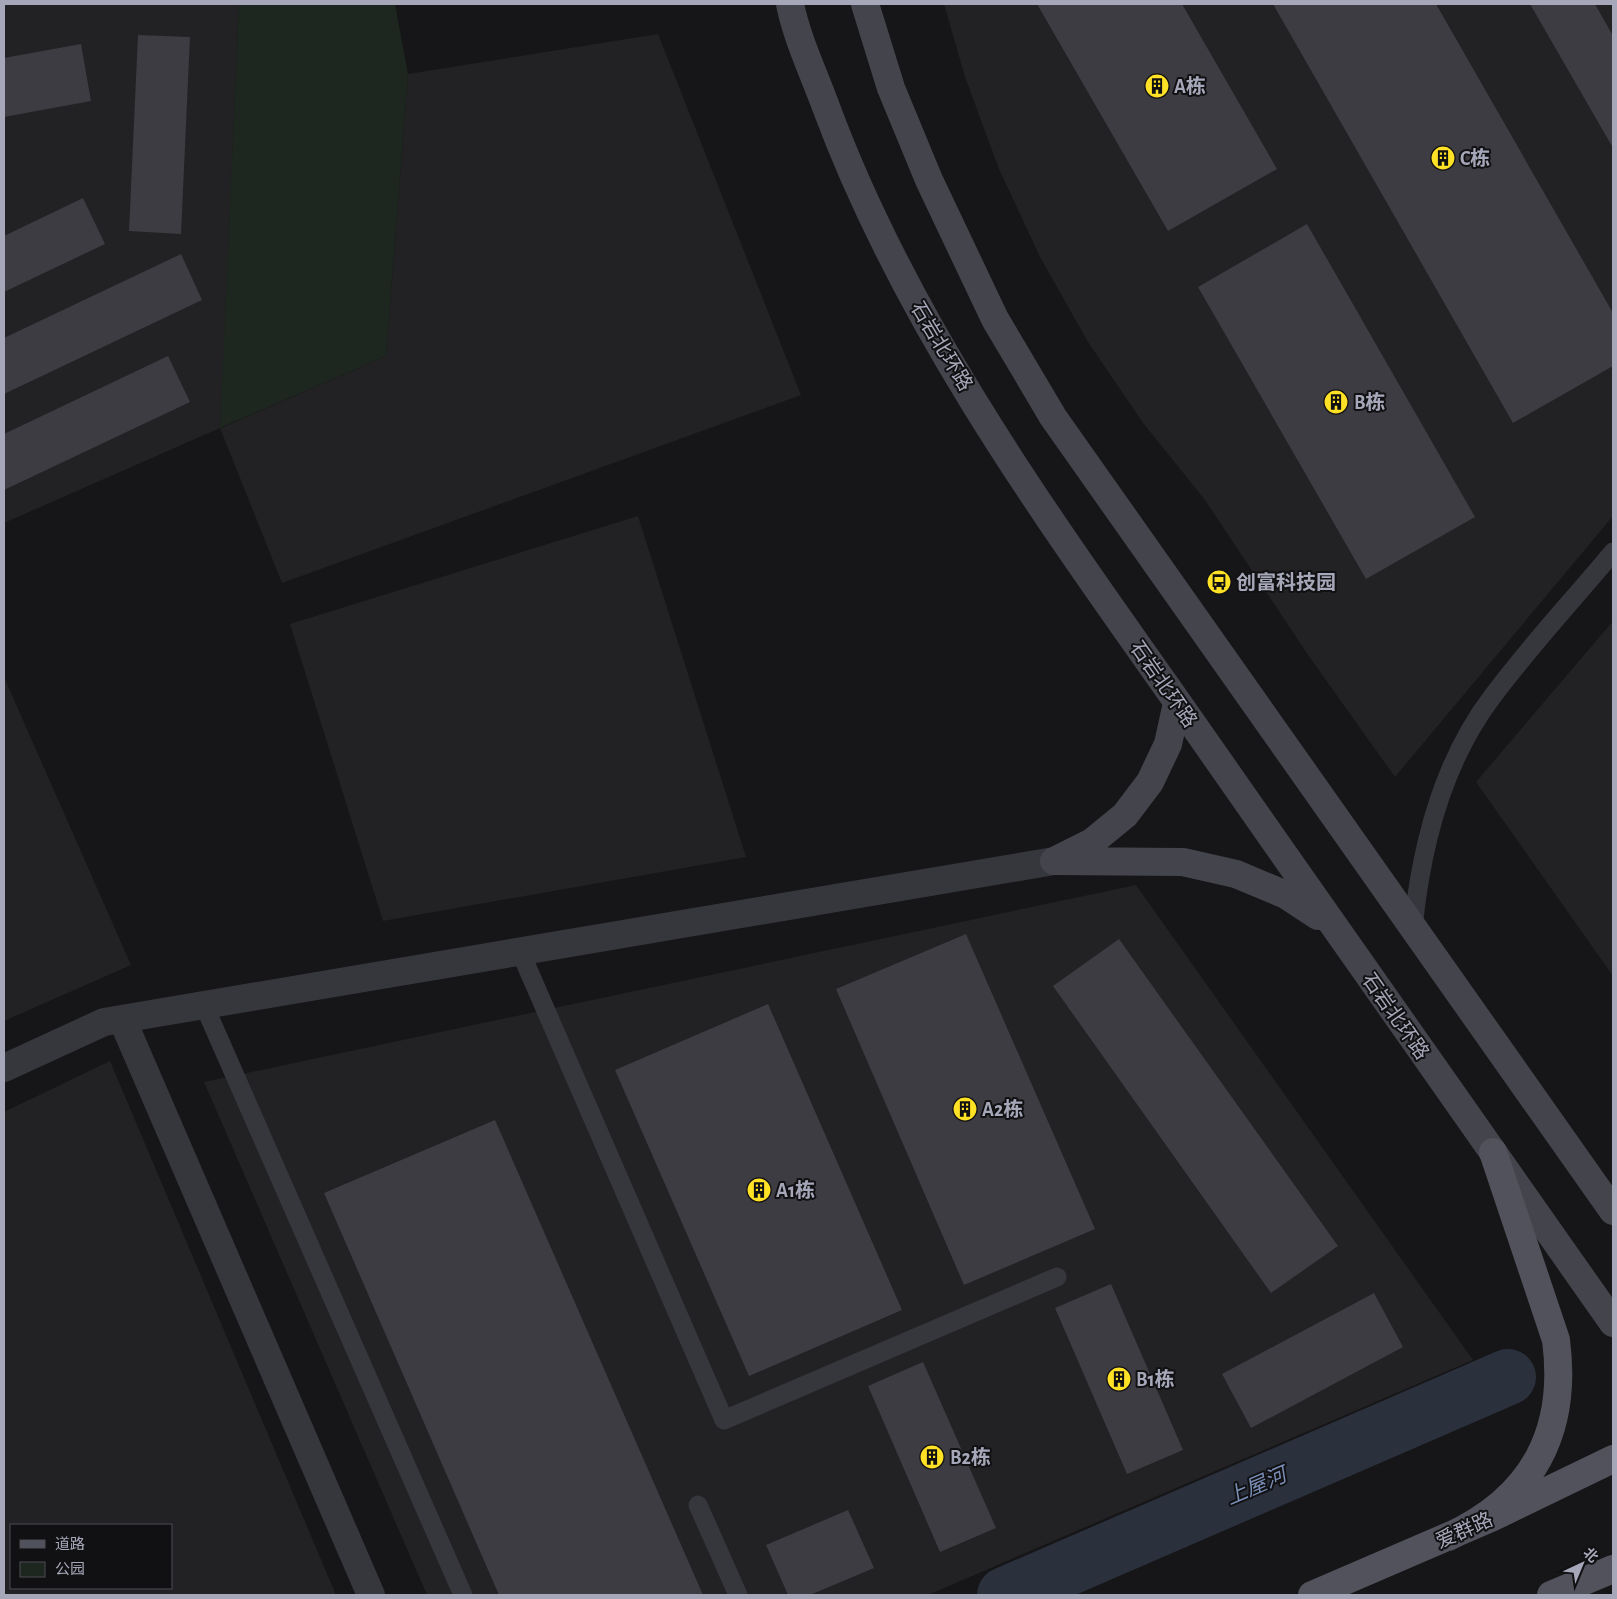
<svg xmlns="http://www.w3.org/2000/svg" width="1617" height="1599" viewBox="0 0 1617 1599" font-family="'Alegreya Sans','Noto Sans SC',sans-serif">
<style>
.built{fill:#222124;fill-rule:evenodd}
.green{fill:#1d261f}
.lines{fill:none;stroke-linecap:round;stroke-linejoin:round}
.river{stroke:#2a313c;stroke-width:56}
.building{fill:#3d3c42}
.service{stroke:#36363d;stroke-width:19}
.minor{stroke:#36363d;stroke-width:28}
.secondary{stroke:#44444d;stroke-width:28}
.primary{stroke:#51525c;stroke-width:28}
.labels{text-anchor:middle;stroke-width:4;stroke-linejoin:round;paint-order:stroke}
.poi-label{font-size:20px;font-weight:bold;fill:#a6a8b9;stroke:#111012;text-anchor:start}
.street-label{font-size:20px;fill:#a6a8b9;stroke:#111012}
.water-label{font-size:21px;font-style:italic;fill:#798eb7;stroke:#111012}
</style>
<rect width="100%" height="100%" fill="#161517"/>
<path class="built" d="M4,4H239L221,428L386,356L408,74L658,34L801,395L282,583L220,428L4,523Z
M944,4H1613V516L1395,777L1308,655L1205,500L1143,423L1088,342L1040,257L999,169L965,77Z
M638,516L746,857L383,921L290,624Z
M1613,621V976L1476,782Z
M4,677L131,965L4,1021Z
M1136,885L1473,1360L928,1595H427L204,1082Z
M110,1061L336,1595H4V1112ZM171,1525V1588H11V1525Z"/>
<path class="green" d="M239,4H395L408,74L386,356L220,428Z"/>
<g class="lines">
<path class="river" d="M1005,1595L1508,1377"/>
</g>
<path class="building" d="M1037,4H1182L1277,169L1168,231Z
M1273,4H1436L1613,313V366L1513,423Z
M1530,4H1595L1613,36V148Z
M138,35L190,37L181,234L129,231Z
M81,44L91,101L4,117V58Z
M83,198L105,244L4,292V236Z
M1307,224L1475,517L1366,579L1198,287Z
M181,254L202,300L4,394V338Z
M168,356L190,402L4,490V434Z
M966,934L1095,1229L964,1285L836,989Z
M1119,939L1338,1246L1271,1293L1053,986Z
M768,1004L902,1310L749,1376L615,1070Z
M495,1120L703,1595H499L324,1193Z
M1111,1284L1183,1450L1127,1474L1055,1308Z
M1374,1293L1403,1347L1251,1428L1222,1374Z
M923,1362L996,1528L940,1552L868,1386Z
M848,1510L874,1568L810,1595H788L766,1545Z"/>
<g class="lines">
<path class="service" d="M1413,928C1421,847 1442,763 1492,697C1529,647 1573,600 1613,552
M520,951L724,1420L1057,1277
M204,1005L463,1595
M698,1505L738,1595"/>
<path class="minor" d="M122,1019L371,1595
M4,1068L104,1022L1054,861"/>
<path class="secondary" d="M790,4C797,39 814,74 826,107C906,323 1044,513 1176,700C1321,908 1467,1115 1613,1323
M865,4L891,88L929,180L995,319L1053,417L1613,1211
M1058,859L1092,842L1125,815L1150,782L1168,744L1177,703
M1054,861L1183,862L1236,874L1286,895L1318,916"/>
<path class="primary" d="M1448,1537C1533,1498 1568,1432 1556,1340L1493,1152
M1312,1595L1491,1518L1613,1459
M1551,1595L1613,1569"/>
</g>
<defs>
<symbol id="building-disc" viewBox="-11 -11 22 22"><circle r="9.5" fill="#ffe125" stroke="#111012"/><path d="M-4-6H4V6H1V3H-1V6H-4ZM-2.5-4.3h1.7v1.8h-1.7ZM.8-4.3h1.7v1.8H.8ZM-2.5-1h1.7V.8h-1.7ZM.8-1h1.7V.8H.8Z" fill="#111"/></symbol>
<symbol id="bus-disc" viewBox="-11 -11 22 22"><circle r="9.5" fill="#ffe125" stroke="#111012"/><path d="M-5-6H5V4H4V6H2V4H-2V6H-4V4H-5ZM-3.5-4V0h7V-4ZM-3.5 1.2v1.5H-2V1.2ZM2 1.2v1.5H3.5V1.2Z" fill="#111"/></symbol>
</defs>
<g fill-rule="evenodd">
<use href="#building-disc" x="1143" y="72" width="28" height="28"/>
<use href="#building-disc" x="1429" y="144" width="28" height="28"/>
<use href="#building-disc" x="1322" y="388" width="28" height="28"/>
<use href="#bus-disc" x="1205" y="568" width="28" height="28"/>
<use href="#building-disc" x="951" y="1095" width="28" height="28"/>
<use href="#building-disc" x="745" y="1176" width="28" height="28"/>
<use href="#building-disc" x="1105" y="1365" width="28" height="28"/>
<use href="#building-disc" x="918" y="1443" width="28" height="28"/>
</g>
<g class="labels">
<g class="poi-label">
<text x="1174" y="93">A栋</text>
<text x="1460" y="165">C栋</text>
<text x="1354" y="409">B栋</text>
<text x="1236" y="589">创富科技园</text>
<text x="982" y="1116">A2栋</text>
<text x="776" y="1197">A1栋</text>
<text x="1136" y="1386">B1栋</text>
<text x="950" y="1464">B2栋</text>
</g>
<g class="street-label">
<text transform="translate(942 346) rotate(59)" y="7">石岩北环路</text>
<text transform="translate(1164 684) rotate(55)" y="7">石岩北环路</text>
<text transform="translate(1396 1016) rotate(55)" y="7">石岩北环路</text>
<text transform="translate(1464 1530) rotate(-24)" y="7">爱群路</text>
</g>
<g class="water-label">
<text transform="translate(1256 1486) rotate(-23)" y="7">上屋河</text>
</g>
</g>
<rect width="1617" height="1599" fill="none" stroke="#a6a8b9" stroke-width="10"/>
<rect x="10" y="1524" width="162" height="65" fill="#111012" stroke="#4d4d55"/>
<rect x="20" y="1540" width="25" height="8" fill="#51525c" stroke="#4d4d55"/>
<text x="55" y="1549" font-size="15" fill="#a6a8b9">道路</text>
<rect x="20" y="1562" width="25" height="15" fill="#1d261f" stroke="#4d4d55"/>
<text x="55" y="1574" font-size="15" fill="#a6a8b9">公园</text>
<g transform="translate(1582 1564) rotate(44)" stroke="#111012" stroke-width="4" paint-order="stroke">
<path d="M0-4L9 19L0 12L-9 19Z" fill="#a6a8b9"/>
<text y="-8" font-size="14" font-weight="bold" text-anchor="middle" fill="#a6a8b9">北</text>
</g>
</svg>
